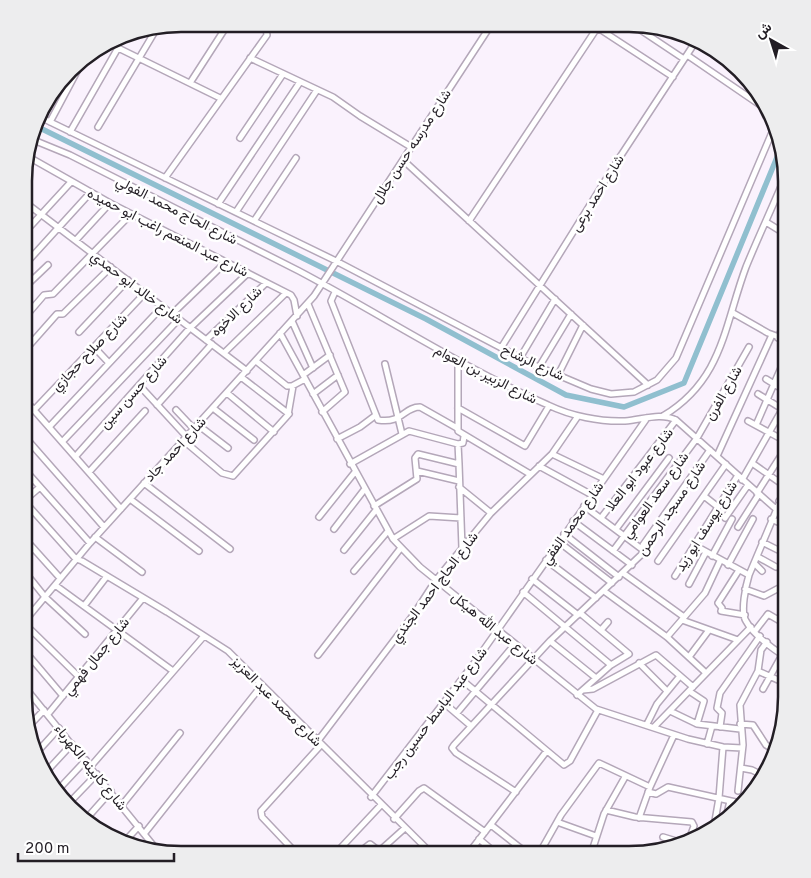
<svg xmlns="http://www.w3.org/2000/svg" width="811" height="878" viewBox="0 0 811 878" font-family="Overpass,Vazirmatn,sans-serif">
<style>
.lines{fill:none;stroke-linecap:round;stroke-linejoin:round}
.canal{stroke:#90bfcf;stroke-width:5.5}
.street-casing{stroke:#b4a7b9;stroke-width:8}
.street{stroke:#fff;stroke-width:5}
.labels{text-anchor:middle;stroke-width:5;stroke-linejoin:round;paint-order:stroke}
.street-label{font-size:14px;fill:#231e25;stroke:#fff}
.rim{fill:none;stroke:#231e25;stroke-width:2.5}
</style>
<rect width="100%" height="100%" fill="#faf2fd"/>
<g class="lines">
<path class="canal" d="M36,126L426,319L566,395L624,407L684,383L780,150"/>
<defs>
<path id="street" d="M476,25L487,31
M633,25L684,59
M598,28L673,77
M110,44L220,98
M687,55L766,109
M250,58L333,97L360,116L411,147
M190,83L228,24
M40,117L336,261L532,364L591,389L611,394L634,392L657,380L676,358L773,130
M50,122L83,60
M98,127L157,28
M70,132L118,48
M240,138L283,74
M31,139L70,155C146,194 223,232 299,271C382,315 461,367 548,405C571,416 600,422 625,421C642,420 660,412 676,420L776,509
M27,156L110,203L291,295L294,300L297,316
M403,160L648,385
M165,178L267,35L266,28L259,24
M26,203L247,371
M218,204L300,82
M236,212L317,90
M254,221L296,158
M469,221L599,25
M766,222L787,235
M26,231L71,182
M76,240L110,203
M26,259L29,260L90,193
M26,286L48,265
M335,292L331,301L378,420C402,424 404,407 420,407L457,428
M308,304L345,392L322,412
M733,313L768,333L787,340
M172,314L226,262
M26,316L44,295L53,294L131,214
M292,321L313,368
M79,332L128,280
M280,333L393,539L420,567L596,709L688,739L723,747L742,748
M778,338L787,317
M206,340L266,283
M94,347L109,363
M501,348L616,163L696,41
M26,349L57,314H63L111,267
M224,353L286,293
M520,358L555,299
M256,361L287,386H292L305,379
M458,362V431L530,474
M385,364L402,434
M539,367L571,314
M303,375L330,355
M558,375L583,325
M241,377L289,414
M766,379L787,392
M139,385L187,437
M227,393L274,432
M313,394L338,375
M758,394L787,412
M26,401L121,509
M157,405L212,344
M213,408L254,440
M458,408L525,446L549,406
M34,410L145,293
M176,410L194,429
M663,416C723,380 724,326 746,267C759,235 774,204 787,172
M748,421L787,442
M198,425L228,448
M756,425L787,354
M49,427L162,307
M25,437L104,527
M337,439L360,427L376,415
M184,441L222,473L233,476L288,415L293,386
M62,442L179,319
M458,444L459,464
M552,454L604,479
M717,456L772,335
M75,457L190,328L248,273
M752,463L786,487
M350,464L409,431L458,444L463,443L464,436
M539,466L592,495
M25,470L90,543
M417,471L459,481
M89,472L145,411
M742,480L787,401
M144,483L230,549
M787,485L749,575C746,585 740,612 746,621C754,636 773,649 787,658
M459,487L491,513
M757,493L787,446
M704,496L718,507
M130,499L199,551
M25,500L40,487
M779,501L787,504
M25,502L76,559L82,561L167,612L228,651L432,854
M374,506L417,479L415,458L418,454L459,464L462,548
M584,506L643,550
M319,517L355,472
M601,518L676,420
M725,518L748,485
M771,519L787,526
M573,521L632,565
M738,527L759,494
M334,529L364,490
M616,529L669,458
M564,534L619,577
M95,537L142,572
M25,539L60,578
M393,539L429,516L461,518
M559,542L612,583
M762,542L778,550L787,542
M694,545L749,575
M344,550L376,510
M613,551L697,438L749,347
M712,556L732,519
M758,557L776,567
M546,560L596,598
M658,561L726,464
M755,564L762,571
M728,565L753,519
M739,570L718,603L722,608L721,611L745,615
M354,571L388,531
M25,572L45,597L85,634
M623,573L684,617
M675,576L738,475
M532,579L578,615
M689,584L706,552
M55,585L173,671
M745,589L764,596L779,588L786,595
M604,591L667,637L706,673
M523,592L611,665
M84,606L107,576
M25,608L30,615
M682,620L738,640
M24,622L90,543L314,296L491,25
M24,623L79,677
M601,630L608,622
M755,631L768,614L787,625
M667,637L705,593L720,561
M550,641L596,678
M24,650L63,696
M318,655L400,549
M689,657L709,630
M639,663L667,691
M758,671L787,684
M462,680L564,765L570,761L598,710
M24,686L157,850
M763,689L782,655
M583,690L593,689L656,655L693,687
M689,691L704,701L697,724
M577,695L611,665L629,654L580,613
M24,698L29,692
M444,703L471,726
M670,711L697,724L740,729
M457,713L515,644
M48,714L143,598
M647,724L657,704L680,676
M740,724L753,725L766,745L774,750
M30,725L44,710
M654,727L751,627
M720,727L722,713L717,708L720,693L760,636
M317,742L414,614L436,580L491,513L552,454L578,416
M707,744L712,726
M39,750L59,728
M91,766L204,636
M741,768L752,770L762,775V780
M46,772L72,744
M57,791L86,760
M738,791L743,745L740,705L758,671L761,650L767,642
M516,792L456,753L452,748L454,745L550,641L642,554L643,545L710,450
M648,792L656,794L668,787L740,803
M371,797L475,662L647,418
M70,802L97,774
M122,805L180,733
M606,810L635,817L692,822L694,826L690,837
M87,818L111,791
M639,818L650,787L674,735
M726,818L730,801
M394,819L419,791L424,788L485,832
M715,821L719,798L723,747
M557,822L596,836
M491,825L528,854
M144,834L262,685
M663,837L676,841
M479,839L497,854
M126,840L139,826
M297,854L262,817L261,811L320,746
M335,854L381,805
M357,854L370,844L379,851
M376,854L405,828
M414,854L423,846
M468,854L546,752
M539,854L561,815L599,763L650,787
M591,854L604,814L625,777"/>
</defs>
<use href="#street" class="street-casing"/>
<use href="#street" class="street"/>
</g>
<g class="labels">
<g class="street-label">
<text transform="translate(411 146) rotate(-57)" y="5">شارع مدرسه حسن جلال</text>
<text transform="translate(597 193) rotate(-58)" y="5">شارع احمد برعى</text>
<text transform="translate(177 210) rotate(27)" y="5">شارع الحاج محمد الفولي</text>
<text transform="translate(168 232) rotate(27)" y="5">شارع عبد المنعم راغب ابو حميده</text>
<text transform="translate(137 287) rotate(37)" y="5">شارع خالد ابو حمدي</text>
<text transform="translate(236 311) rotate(-44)" y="5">شارع الاخوه</text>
<text transform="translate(89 352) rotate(-46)" y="5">شارع صلاح حجازي</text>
<text transform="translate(533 362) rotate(25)" y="5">شارع الرشاح</text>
<text transform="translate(486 374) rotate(27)" y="5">شارع الزبير بن العوام</text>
<text transform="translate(133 392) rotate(-48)" y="5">شارع حسن سين</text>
<text transform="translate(723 393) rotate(-60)" y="5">شارع الفرن</text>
<text transform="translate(175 449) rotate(-47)" y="5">شارع احمد جاد</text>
<text transform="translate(639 469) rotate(-52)" y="5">شارع عبود ابو العلا</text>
<text transform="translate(655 495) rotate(-54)" y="5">شارع سعد العوامي</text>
<text transform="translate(671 508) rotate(-56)" y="5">شارع مسجد الرحمن</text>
<text transform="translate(572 523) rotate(-55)" y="5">شارع محمد الفقي</text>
<text transform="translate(706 526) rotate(-58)" y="5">شارع يوسف ابو زيد</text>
<text transform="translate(434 587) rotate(-53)" y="5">شارع الحاج احمد الجندي</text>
<text transform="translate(495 628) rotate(39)" y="5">شارع عبد الله هيكل</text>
<text transform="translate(96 656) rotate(-51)" y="5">شارع جمال فهمي</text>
<text transform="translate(277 701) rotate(45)" y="5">شارع محمد عبد العزيز</text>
<text transform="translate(435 713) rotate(-53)" y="5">شارع عبد الباسط حسين رجب</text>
<text transform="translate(91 767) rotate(51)" y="5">شارع كابينه الكهرباء</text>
</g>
</g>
<path d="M0 0H811V878H0ZM181 32H629A149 149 0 0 1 778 181V697A149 149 0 0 1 629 846H181A149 149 0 0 1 32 697V181A149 149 0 0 1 181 32Z" fill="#ededee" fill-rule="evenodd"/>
<path class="rim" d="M181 32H629A149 149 0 0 1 778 181V697A149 149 0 0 1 629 846H181A149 149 0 0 1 32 697V181A149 149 0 0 1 181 32Z"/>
<g transform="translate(771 40) rotate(321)" stroke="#ffffff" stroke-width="4" paint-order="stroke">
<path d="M0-4L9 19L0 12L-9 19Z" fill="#231e25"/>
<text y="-8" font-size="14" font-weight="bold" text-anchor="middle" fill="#231e25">ش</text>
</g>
<path d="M18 853v8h156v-8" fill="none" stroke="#231e25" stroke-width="2.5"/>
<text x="25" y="853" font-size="15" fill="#231e25" stroke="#ffffff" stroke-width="4" paint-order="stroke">200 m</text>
</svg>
